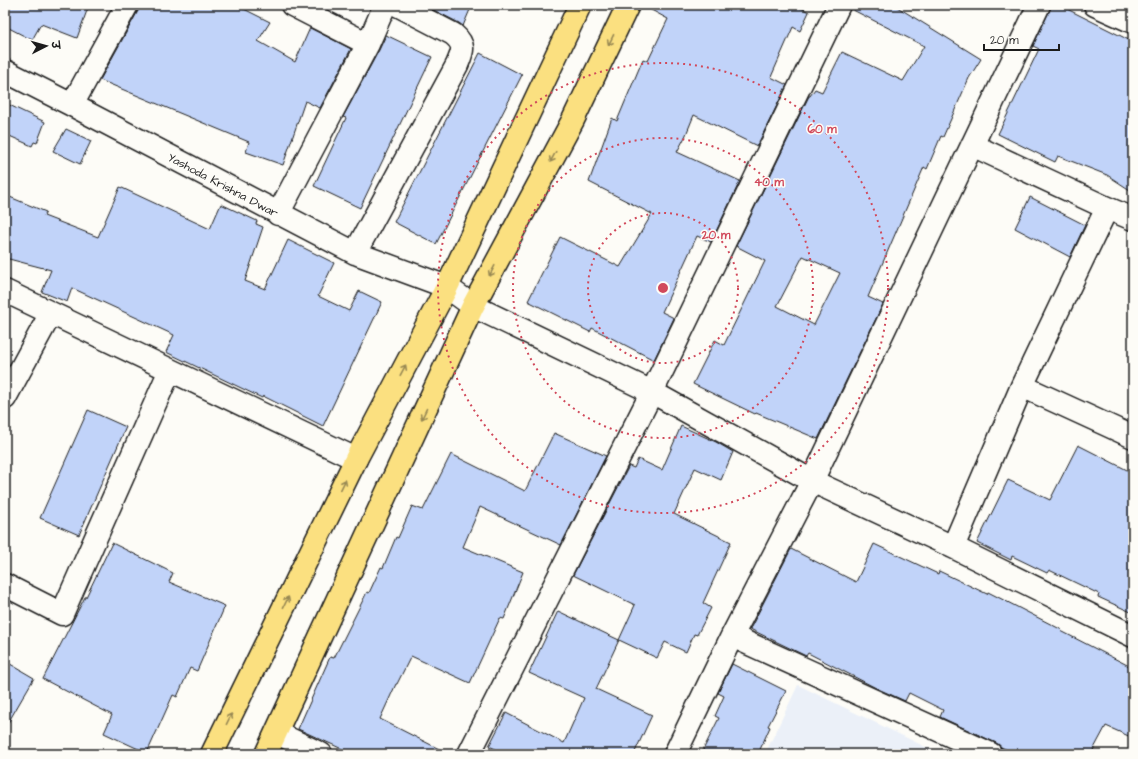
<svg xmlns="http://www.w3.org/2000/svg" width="1138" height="759" viewBox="0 0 1138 759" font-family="'Architects Daughter','Playpen Sans Deva',sans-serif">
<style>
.built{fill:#ebf0f8}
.building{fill:#c1d3f9;stroke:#1c1c1c;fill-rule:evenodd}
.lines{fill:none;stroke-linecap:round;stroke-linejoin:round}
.minor-casing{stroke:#1c1c1c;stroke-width:25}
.major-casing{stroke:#1c1c1c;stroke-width:25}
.minor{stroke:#fdfcf7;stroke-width:22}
.major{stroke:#fbe080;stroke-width:22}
.oneway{stroke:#978853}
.ring{fill:none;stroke:#d1495b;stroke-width:2;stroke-dasharray:2 4}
.labels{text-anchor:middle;stroke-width:3;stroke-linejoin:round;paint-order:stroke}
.street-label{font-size:12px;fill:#1c1c1c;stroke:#fdfcf7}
.centre{fill:#d1495b;stroke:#fdfcf7;stroke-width:2}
.ring-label{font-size:12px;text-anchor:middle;font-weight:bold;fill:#d1495b;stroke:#fdfcf7;stroke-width:3;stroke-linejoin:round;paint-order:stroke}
</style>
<rect width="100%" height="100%" fill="#fdfcf7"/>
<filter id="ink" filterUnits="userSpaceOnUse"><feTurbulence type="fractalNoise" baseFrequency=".025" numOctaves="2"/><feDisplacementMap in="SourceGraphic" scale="8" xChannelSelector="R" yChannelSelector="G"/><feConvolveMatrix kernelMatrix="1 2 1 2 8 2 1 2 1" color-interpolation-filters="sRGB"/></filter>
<g filter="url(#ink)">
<path class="built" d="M798,685L940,754H765Z"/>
<path class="building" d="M5,5H89L77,38L41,24L32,40L5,26Z
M139,5H236L270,22L258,41L295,62L310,28L351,49L320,108L305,101L283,165L246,152L249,142L100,80L138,11Z
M424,5H472L463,26L459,23Z
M642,5H795L809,12L800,31L793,27L771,77L787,85L757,146L694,115L685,137L677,152L740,181L711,242L697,236L662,312L674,318L654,360L592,328L590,332L528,301L560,237L620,267L652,214L589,182L612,118L617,121L643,59L648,61L668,19Z
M851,5H894L981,59L969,78L943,137L941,136L927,169L924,167L868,297L883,304L818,439L756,413L755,414L693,384L715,340L724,345L765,261L736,246L809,96H810L815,89L822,92L842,52L903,81L924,46L851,9ZM803,256L840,273L814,325L777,306Z
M1052,5H1059L1133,42V192L1107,175L1058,156L1055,162L998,134L1039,49L1033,46Z
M386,35L432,57L360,208L314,186L346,118L343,117L379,50Z
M480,53L522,75L436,244L394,222Z
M5,103L45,122L37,143L34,142L32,146L5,134Z
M66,129L91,141L80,164L53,151Z
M120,187L210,229L221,204L257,221L256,224L263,227L245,281L265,289L288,240L334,263L318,296L349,311L359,291L382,302L323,426L263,396L262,398L166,352L174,335L72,288L67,302L42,292L51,270L5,258V195L46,212L44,216L98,237Z
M1030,197L1085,225L1070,257L1015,228Z
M88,410L126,427L79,535L40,518Z
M681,426L716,442L733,452L721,480L695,468L674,514L731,542L703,603L711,608L697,635L694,634L686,652L665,642L657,658L619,640L635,605L573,575L629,466L634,468L638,459L662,470Z
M554,433L606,456L561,545L480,507L463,547L523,572L504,619L500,618L470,683L411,656L397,684H396L380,719L449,754H353L298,729L330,657L334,658L367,592L369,593L381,567L383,568L396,537L398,538L412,506L423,510L451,454L525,491Z
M1078,445L1133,473V613L1098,597L1099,594L1049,570L1047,573L1012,556L1011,560L977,543L1008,480L1050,500Z
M112,543L173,573L169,582L225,606L197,671L190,668L177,697L173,695L147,753L104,733L112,715L43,679L85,597H86Z
M874,544L938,574L939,571L987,594L988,592L1062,630L1061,631L1133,668V738L1106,726L1091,754H1016L1001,747L996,743L940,717L943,710L909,693L905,701L876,688L808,653L806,656L750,629L791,549L856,582Z
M558,611L619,640L596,689L652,715L634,754H506L489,746L506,713L564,743L584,698L529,673Z
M5,661L34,678L5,728Z
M732,664L786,691L768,726L770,727L758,754H701L719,718L715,716L724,696L718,693Z"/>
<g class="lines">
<defs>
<path id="minor" d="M292,5L368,44
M1095,5L1133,22
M5,71L72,105L355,253L447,287L473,306L652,392L812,481L953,547L1133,636
M72,105L127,5
M972,145L1107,208L1133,219
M278,214L368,44L385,5
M355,253L457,65C463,51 466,45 453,34L397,5
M5,291L356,459
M1022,386L1133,437
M5,398L51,313
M953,547L1022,386L1107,208
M5,585L62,614L170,370
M732,636L991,754
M277,733L321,754
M469,754L652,392L839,5
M675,754L732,636L812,481L1039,5"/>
<path id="major" d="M212,754L356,459L447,287L580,5
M266,754L473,306L573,120L628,5"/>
</defs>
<use href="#minor" class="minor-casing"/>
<use href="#major" class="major-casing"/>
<use href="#minor" class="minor"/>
<use href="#major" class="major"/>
</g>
<defs><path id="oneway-shaft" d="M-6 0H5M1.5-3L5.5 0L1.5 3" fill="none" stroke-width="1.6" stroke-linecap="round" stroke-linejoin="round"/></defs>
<g class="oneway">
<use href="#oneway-shaft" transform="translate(611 40) rotate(116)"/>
<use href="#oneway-shaft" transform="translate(553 157) rotate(118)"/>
<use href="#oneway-shaft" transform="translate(492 271) rotate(118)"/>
<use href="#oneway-shaft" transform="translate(403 370) rotate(-62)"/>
<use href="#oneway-shaft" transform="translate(424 414) rotate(115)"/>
<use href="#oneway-shaft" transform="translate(343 485) rotate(-64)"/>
<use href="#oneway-shaft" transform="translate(286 602) rotate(-64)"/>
<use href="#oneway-shaft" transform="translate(229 719) rotate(-64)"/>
</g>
</g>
<g class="ring">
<circle cx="663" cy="288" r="75"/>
<circle cx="663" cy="288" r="150"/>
<circle cx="663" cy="288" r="225"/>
</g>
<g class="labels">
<g class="street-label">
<text transform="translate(223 185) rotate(28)" y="4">Yashoda Krishna Dwar</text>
</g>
</g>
<circle cx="663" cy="288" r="6" class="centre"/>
<g class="ring-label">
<text x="822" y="133">60 m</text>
<text x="769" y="186">40 m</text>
<text x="716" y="239">20 m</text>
</g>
<rect width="1138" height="759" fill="none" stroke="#fdfcf7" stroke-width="20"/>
<rect x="10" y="10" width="1118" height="739" fill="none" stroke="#1c1c1c" stroke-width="1.5" filter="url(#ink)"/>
<g transform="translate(46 46) rotate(84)" stroke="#fdfcf7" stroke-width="3" paint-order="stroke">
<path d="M0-3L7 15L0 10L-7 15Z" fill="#1c1c1c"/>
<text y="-6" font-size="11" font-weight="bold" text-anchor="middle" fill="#1c1c1c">उ</text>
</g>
<path d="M984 44v6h75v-6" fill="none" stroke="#1c1c1c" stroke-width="2"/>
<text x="990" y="44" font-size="12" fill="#1c1c1c" stroke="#fdfcf7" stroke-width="3" paint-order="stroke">20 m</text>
</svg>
